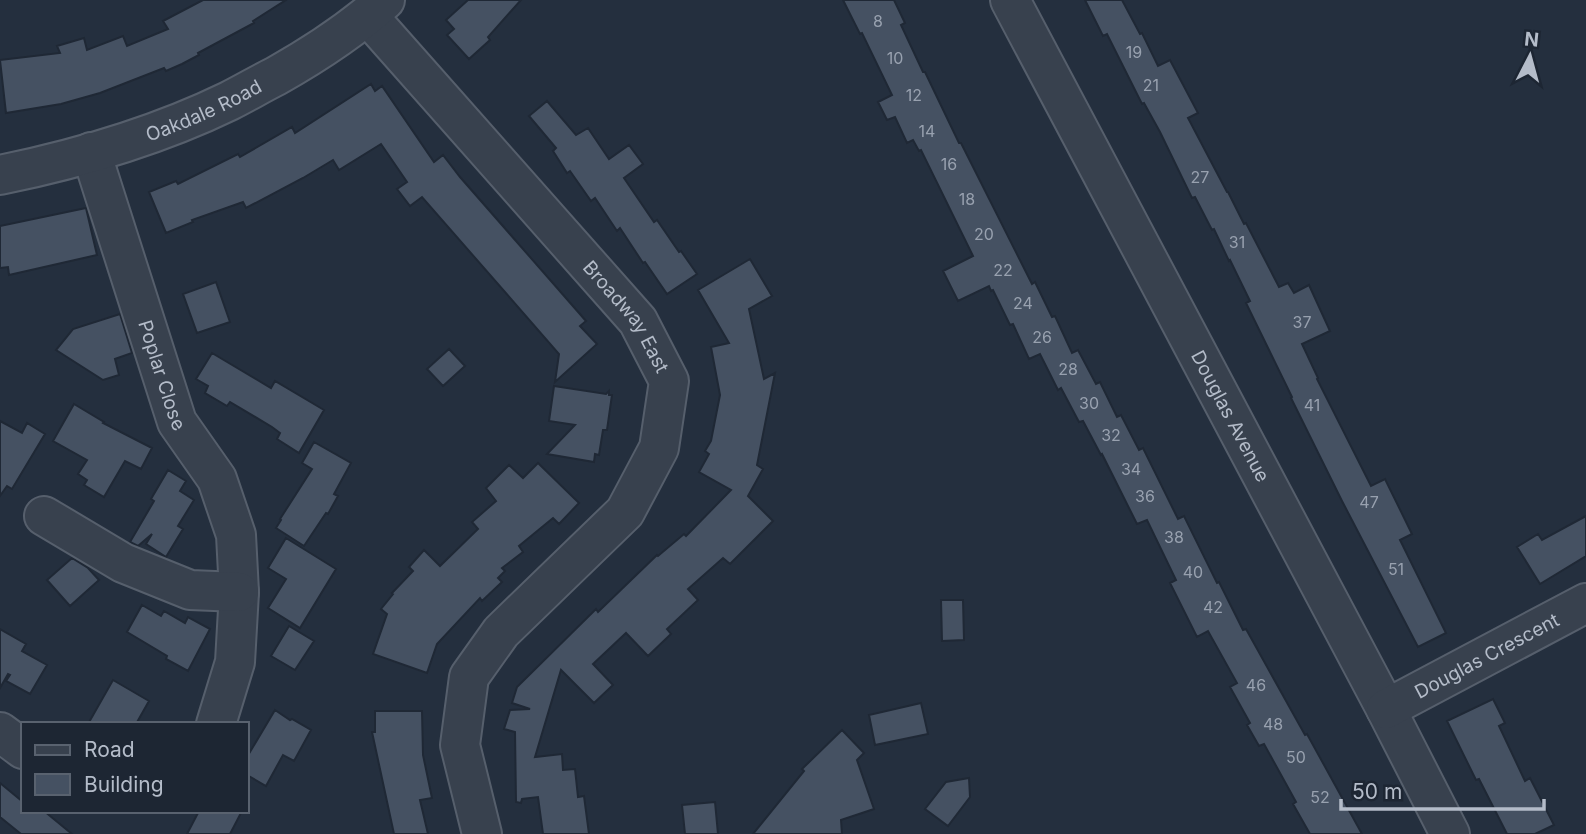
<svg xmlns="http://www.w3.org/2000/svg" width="1586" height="834" viewBox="0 0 1586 834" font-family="Inter,sans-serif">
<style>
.building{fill:#455162;stroke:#1f2835;stroke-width:2}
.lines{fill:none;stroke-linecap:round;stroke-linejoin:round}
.minor-casing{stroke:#565f6c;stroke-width:42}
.minor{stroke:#38414e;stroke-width:38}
.labels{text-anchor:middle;stroke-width:5;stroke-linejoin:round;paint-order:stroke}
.number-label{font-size:16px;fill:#98a1af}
.street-label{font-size:19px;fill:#b4bcc9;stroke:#1d2633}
</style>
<rect width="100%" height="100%" fill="#242f3e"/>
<path class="building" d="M203,0H286L253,21L254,23L198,53L199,55L182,64L166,71L164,68L100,93L61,104L6,113L0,60L60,53L57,46L84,38L87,50L123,36L127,46L168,29L163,21Z
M468,0H521L488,37L490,40L469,59L447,35L454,29L446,20Z
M843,0H894L905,23L901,25L923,72H925L959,143H961L1032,284L1035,282L1052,317L1055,316L1072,353L1078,350L1096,384L1100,382L1117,417L1121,415L1139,450L1143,448L1178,519L1184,516L1217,583L1219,582L1243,630L1246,629L1305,735L1307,734L1362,834H1310L1293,804L1296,802L1264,744L1259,746L1247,725L1250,723L1230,687L1237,683L1208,631L1197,637L1170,583L1176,580L1147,520L1137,524L1102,454L1101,455L1083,421L1079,422L1061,388L1058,390L1040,354L1029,359L1013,324L1010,325L993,290L991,291L989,286L958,301L943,271L973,256L921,150L919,151L913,140L907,143L895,117L887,120L878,102L892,95L862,33L860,34Z
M1085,0H1122L1140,34L1142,33L1158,66L1170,60L1198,113L1188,118L1227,192H1228L1244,224L1246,223L1279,287L1288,283L1294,293L1309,285L1330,331L1302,344L1318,378L1317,379L1371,486L1385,479L1412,534L1400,540L1446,633L1418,647L1342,501L1291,398L1292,397L1246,303L1250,301L1230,260L1229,261L1214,229L1212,230L1195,197L1192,198L1160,132L1144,103L1142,104L1107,34L1103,36Z
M371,84L375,91L382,86L434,162L443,155L460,177L586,321L580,326L597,344L555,382L559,354L422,197L410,206L397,189L407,182L381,144L339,170L333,160L303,178L246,208L243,202L192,220L193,222L166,233L149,192L176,181L178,184L238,154L240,157L292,127L295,133Z
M547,101L576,135L588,128L609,159L629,145L643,164L624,178L654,222L657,220L679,252L681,251L697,274L667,294L645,262L643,263L620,228L617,231L595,198L591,201L570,171L567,173L553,151L556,148L529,116Z
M86,208L97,255L9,275L8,267L0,268V226Z
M750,259L772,296L749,309L764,379L775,373L757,465L763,469L748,496L773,521L730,564L723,558L688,589L698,600L667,629L671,634L648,656L626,633L593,664L613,685L594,703L561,670L535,757L562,754L563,770L575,769L578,797L584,796L589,834H543L538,797L522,799L521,803L516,802L515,732L504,729L510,710L530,709L512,703L517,687L596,609L598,612L657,555L658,556L684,534L686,536L731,490L699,472L709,454L705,451L711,441L720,395L711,347L729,343L698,290Z
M216,282L230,322L197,333L183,294Z
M120,314L132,353L115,359L119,375L103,380L56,350L73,329Z
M449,349L465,366L443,386L427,369Z
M212,353L271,388L275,381L324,410L299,453L277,439L280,433L272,427L230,402L227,406L205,393L208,386L196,379Z
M554,386L606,394L609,391V395H612L607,430H603L599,455L595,454L594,462L547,454L575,425L549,421Z
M74,404L104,422L103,423L152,448L141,469L125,461L104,497L84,485L87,480L78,474L87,460L53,441Z
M0,421L22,433L27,423L45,434L12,489L7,486L0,496Z
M314,442L351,463L334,494L338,496L328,514L326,513L304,546L276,528L281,520L280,519L312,469L302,463Z
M538,463L579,503L559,524L553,518L519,546L523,552L502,568L505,571L498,578L502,582L482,601L480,598L437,644L427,673L373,654L387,614L381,609L393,594L392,593L413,571L409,567L424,550L440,566L478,529L472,522L496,501L486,488L509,465L523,478Z
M168,470L186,481L180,491L194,500L178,526L183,529L166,557L146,544L152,534L138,546L130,542L154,501L151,499Z
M1586,516V556L1540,584L1517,547L1538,534L1542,540Z
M286,538L336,569L300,628L268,608L286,579L268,568Z
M72,558L88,568L99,580L70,606L47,580Z
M941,600H963L964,640L942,641Z
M142,605L161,616L164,611L185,623L188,617L210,629L188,671L166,659L167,656L127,632Z
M289,626L314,641L295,670L271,656Z
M0,629L26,644L22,651L47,665L30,694L6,681L10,675L8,674L0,688Z
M113,680L149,701L136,724H88Z
M1493,699L1505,723L1499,726L1525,781L1530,778L1554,825L1535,834H1507L1479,779L1476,780L1447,721Z
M921,703L928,734L875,745L869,715Z
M275,710L290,720L292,719L311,730L294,761L283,755L266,786L247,775V757Z
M375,711H422L423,755L432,798L420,800L428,834H394L372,732H375Z
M842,730L864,753L857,760L874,809L841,820L842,834H753L804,771L802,769Z
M969,778L970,797L948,826L925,809L946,782Z
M0,783L23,802V811H44L72,834H21L0,817Z
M715,802L718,834H685L682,805Z
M199,811H242L230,834H187Z"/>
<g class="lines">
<defs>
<g id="minor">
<path id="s1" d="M1010,0L1386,709L1450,834"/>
<path id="s2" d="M368,16L638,321L669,381L659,448L625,512L501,632L469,677L460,745L482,834"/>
<path id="s3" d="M91,152L177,422L217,479L236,535L239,592L235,662L216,724"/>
<path id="s4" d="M0,175C78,159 157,136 229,101C245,93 260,84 276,76C315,54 352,30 385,0"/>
<path d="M44,516L123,563L190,590L239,592"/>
<path id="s5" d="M1386,709L1586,603"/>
<path d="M0,732L23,749"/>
</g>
</defs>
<use href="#minor" class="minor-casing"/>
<use href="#minor" class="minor"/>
</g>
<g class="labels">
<g class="number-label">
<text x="878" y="27">8</text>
<text x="1134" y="58">19</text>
<text x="895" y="64">10</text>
<text x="1151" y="91">21</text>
<text x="914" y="101">12</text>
<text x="927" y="137">14</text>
<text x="949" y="170">16</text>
<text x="1200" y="183">27</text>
<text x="967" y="205">18</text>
<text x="984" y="240">20</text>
<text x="1237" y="248">31</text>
<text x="1003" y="276">22</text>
<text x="1023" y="309">24</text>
<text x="1302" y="328">37</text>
<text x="1042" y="343">26</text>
<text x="1068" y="375">28</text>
<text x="1089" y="409">30</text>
<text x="1312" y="411">41</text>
<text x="1111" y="441">32</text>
<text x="1131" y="475">34</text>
<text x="1145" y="502">36</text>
<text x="1369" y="508">47</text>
<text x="1174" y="543">38</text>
<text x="1396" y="575">51</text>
<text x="1193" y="578">40</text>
<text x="1213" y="613">42</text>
<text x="1256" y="691">46</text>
<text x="1273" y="730">48</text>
<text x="1296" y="763">50</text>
<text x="1320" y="803">52</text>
</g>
<g class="street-label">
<text dy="7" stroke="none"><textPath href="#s4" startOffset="214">Oakdale Road</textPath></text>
<text dy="7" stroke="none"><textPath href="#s2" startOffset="397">Broadway East</textPath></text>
<text dy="7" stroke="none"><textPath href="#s3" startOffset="234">Poplar Close</textPath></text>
<text dy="7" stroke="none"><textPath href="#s1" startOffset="471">Douglas Avenue</textPath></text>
<text dy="7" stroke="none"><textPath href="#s5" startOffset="114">Douglas Crescent</textPath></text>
</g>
</g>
<rect x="21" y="722" width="228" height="91" fill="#1d2633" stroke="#59626f" stroke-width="2"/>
<rect x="35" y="745" width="35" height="10" fill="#38414e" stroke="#59626f" stroke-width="2"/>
<text x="84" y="757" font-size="21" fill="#b4bcc9">Road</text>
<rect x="35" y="774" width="35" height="21" fill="#455162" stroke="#59626f" stroke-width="2"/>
<text x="84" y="792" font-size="21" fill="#b4bcc9">Building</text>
<g transform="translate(1530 56) rotate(6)" stroke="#1d2633" stroke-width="5" paint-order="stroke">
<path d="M0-5L12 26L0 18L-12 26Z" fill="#b4bcc9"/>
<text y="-10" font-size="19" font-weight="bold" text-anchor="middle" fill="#b4bcc9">N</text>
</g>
<path d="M1341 799v10h203v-10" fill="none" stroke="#b4bcc9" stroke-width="3.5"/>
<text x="1352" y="799" font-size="21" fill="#b4bcc9" stroke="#1d2633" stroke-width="5" paint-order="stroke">50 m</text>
</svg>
